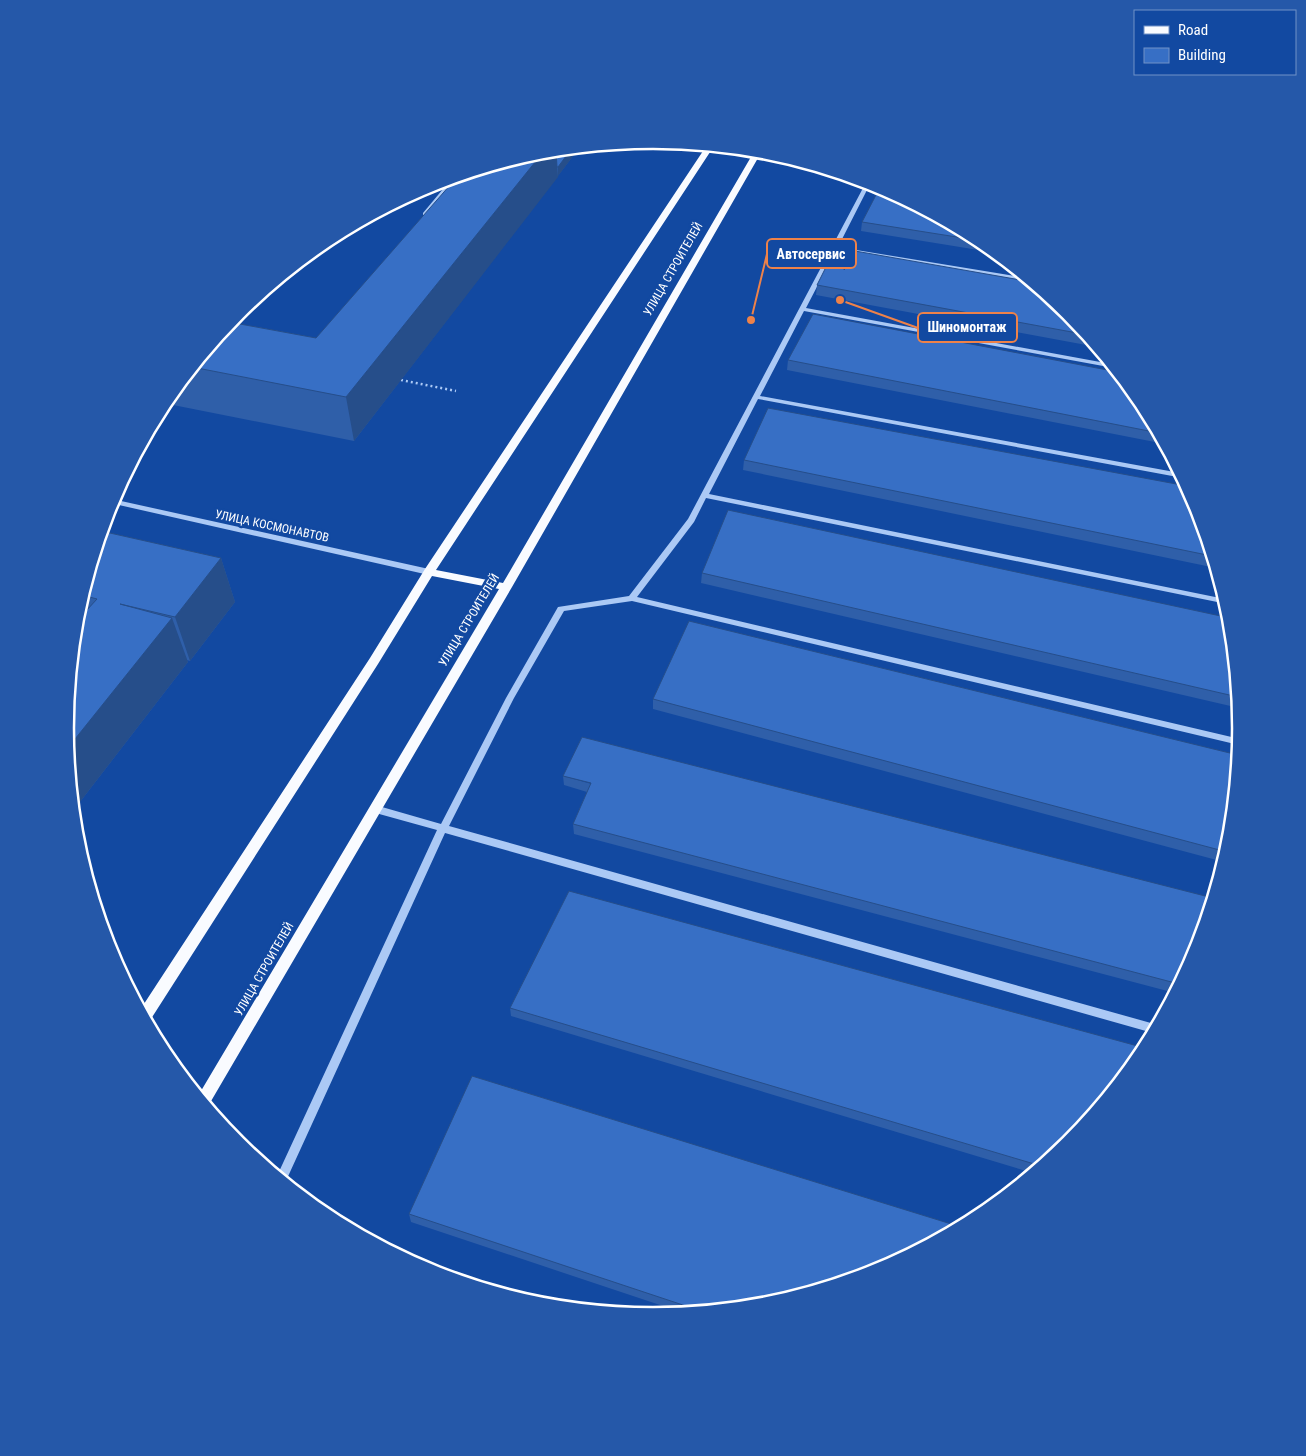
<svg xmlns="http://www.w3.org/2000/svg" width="1306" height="1456" viewBox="0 0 1306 1456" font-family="'Roboto Condensed',sans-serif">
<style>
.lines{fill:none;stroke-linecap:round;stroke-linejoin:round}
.path{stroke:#abc9f5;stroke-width:2.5;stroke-dasharray:2 3;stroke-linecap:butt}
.minor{fill:#abc9f5;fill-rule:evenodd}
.major{fill:#f9fbff;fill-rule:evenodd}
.wall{fill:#2f5fa9}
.shaded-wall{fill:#264e8a}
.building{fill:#376fc5;stroke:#264e8a}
.labels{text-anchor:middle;stroke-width:5;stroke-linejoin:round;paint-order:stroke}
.street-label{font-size:12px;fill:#fff;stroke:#1249a1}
.rim{fill:none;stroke:#fff;stroke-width:2.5}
.leader{fill:none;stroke:#ee8249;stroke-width:2}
.callout-dot{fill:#ee8249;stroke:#1249a1;stroke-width:2}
.callout{fill:#1249a1;stroke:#ee8249;stroke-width:2}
.callout-label{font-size:14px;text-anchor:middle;font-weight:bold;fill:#fff}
</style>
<rect width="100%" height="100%" fill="#1249a1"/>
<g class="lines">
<path class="path" d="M401,380L456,391"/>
<path class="minor" d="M840,173C854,178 865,188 879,192C887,195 895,194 902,198L900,199L876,195L867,190L838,247L1027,278L1031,282L836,250L806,308L1111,364L1114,368L804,311L760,396L1180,473L1183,478L758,399L709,494L1225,599L1227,604L706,498L694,522L637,597L1240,739L1239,745L632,601L564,611L514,698L449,826L1158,1025L1153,1033L445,833L285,1183L277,1176L437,830L372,812L370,809L372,806L375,805L441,824L506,698L558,607L629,596L688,519L863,188L840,175Z
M459,175L427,215H423V213L453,177Z
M112,499L429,569L433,572L429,575L110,503Z"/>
<path class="major" d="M707,145L714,146L436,570L503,583L755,150L762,151L512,587L207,1108L198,1096L499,589L432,576L378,664L149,1022L147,1023L140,1010L370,658L425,569Z"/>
</g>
<path class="wall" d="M580,147L354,441L163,403L229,322L316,338L539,151Z
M862,222L980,239L997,253L861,231Z
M817,285L1069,312L1097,347L816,295Z
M788,360L1142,402L1165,444L787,370Z
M744,460L1196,503L1216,568L743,470Z
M101,531L221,558L235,602L190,661L187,660L188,662L73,811L65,728L76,613Z
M702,573L1230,618L1239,708L701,583Z
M653,699L1230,843L1224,862L653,709Z
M563,776L1196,953L1175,993L574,834L573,824L587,792L564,785Z
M510,1008L1069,1144L1033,1173L511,1016Z
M409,1214L767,1305L684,1313L411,1222Z"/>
<path class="shaded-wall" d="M580,147L558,176V167L572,148Z
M556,150L558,177L354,441L346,397L544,151Z
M221,558L235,602L190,661L175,617Z
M172,618L188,662L73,811L67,749Z"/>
<path class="building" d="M572,148L558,167H557L556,150Z
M539,151H544L346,397L192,367L229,322L316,338L458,176Z
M877,193L899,196L982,241L862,222Z
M855,251L1032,282L1069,312L1088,335L817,285L827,265L845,268L844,270Z
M813,314L1118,372L1142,402L1159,433L788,360Z
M768,408L1187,486L1196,503L1212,556L744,460Z
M728,510L1230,618L1238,697L702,573Z
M101,531L221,558L175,617L120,604L172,618L67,749L65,728L75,623L97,599L82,595Z
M689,621L1238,755L1230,843L1227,852L653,699Z
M582,737L1213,898L1196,953L1179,984L573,824L591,783L563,776Z
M569,891L1145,1048L1142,1055L1069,1144L1041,1166L510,1008Z
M472,1076L961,1227L878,1271L767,1305L701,1311L409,1214Z"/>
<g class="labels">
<g class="street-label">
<text transform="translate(673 269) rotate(-60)" y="4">УЛИЦА СТРОИТЕЛЕЙ</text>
<text transform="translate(272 526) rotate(12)" y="4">УЛИЦА КОСМОНАВТОВ</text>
<text transform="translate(469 620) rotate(-59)" y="4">УЛИЦА СТРОИТЕЛЕЙ</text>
<text transform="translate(264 969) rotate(-60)" y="4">УЛИЦА СТРОИТЕЛЕЙ</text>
</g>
</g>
<path d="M0 0H1306V1456H0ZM74 728a579 579 0 1 1 1158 0a579 579 0 1 1-1158 0Z" fill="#2558a9" fill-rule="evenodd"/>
<path class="rim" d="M74 728a579 579 0 1 1 1158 0a579 579 0 1 1-1158 0Z"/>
<path class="leader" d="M751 320L767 254M840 300L918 328"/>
<g class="callout-dot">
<circle cx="751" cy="320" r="5"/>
<circle cx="840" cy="300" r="5"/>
</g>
<g class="callout">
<rect x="767" y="239" width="89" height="29" rx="5"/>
<rect x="918" y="313" width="99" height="29" rx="5"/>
</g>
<g class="callout-label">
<text x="811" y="259">Автосервис</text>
<text x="967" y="332">Шиномонтаж</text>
</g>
<rect x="1134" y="10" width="162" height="65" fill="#1249a1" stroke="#7192c7"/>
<rect x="1144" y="26" width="25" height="8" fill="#f9fbff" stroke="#7192c7"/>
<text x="1178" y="35" font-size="15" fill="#ffffff">Road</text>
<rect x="1144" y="48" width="25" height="15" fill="#376fc5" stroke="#7192c7"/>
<text x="1178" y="60" font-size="15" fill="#ffffff">Building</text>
</svg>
